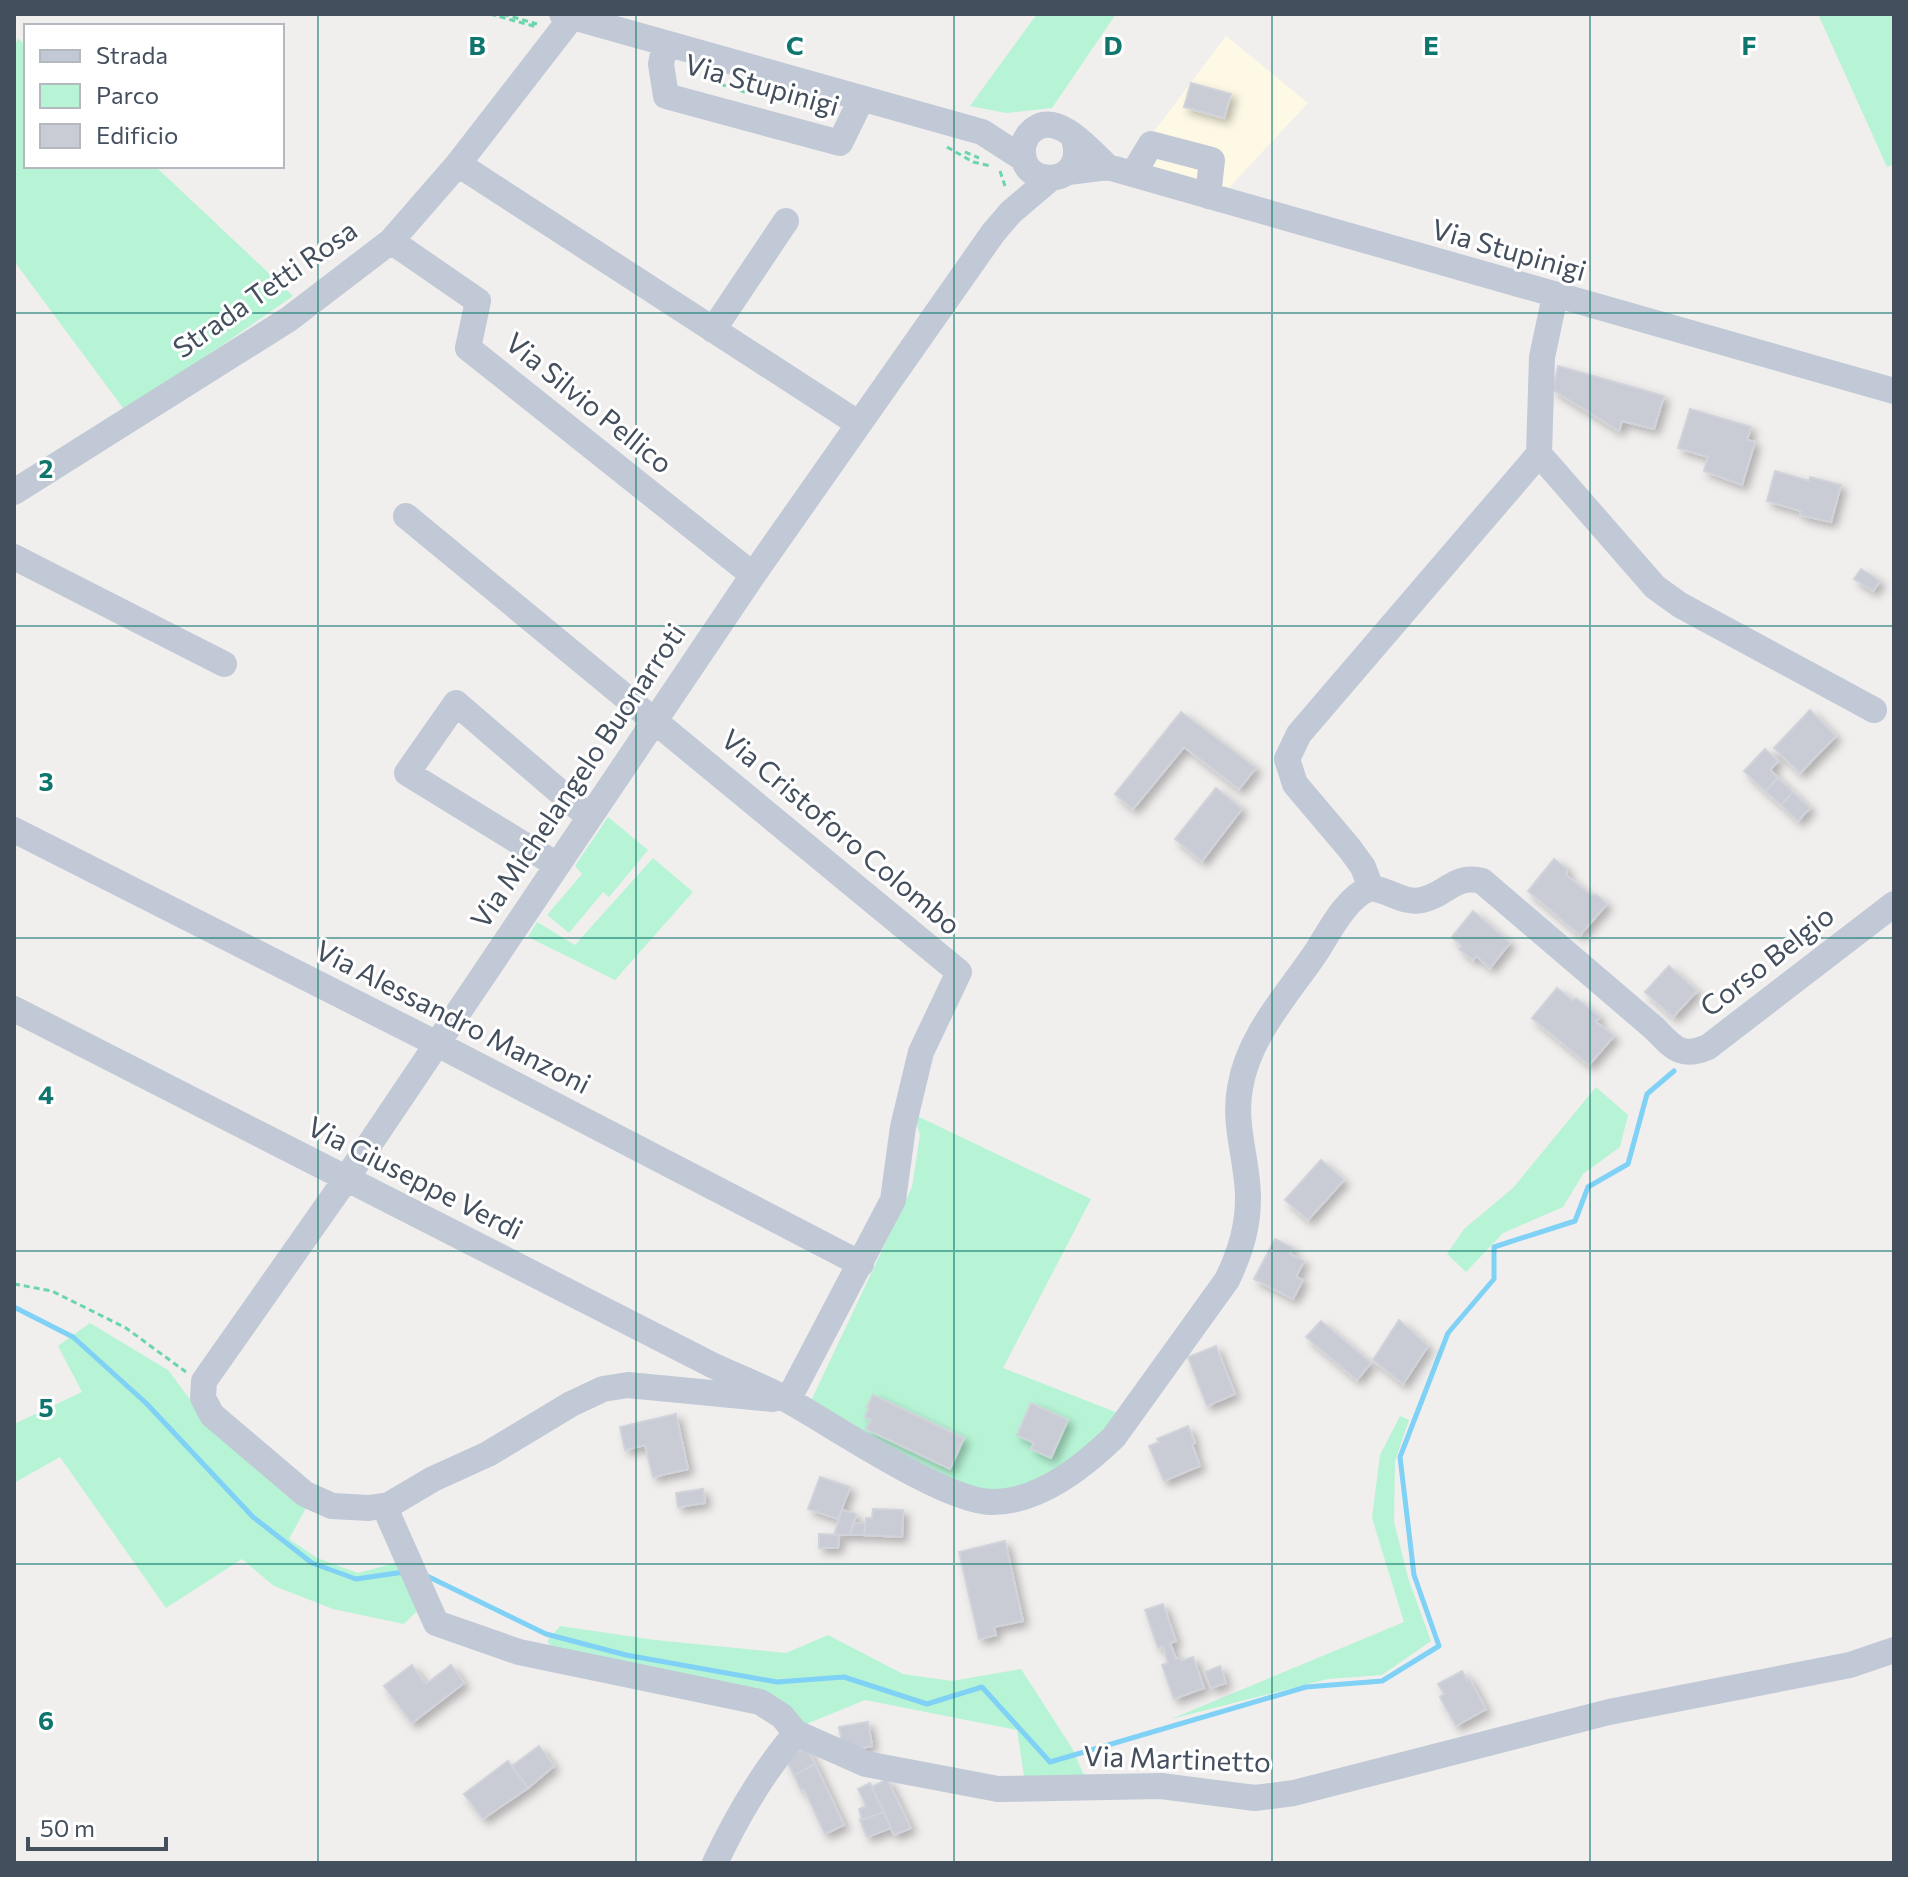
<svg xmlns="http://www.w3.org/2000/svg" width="1908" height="1877" viewBox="0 0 1908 1877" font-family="Commissioner,sans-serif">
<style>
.commercial{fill:#fef9e5}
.green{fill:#b7f4d5}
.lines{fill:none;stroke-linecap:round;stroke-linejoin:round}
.stream{stroke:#7fd1f6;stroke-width:5}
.building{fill:#c9ccd5;stroke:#d1d3db;stroke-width:2;filter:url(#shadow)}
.path{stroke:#6bd6ac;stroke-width:3;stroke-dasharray:6 4;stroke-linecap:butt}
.minor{stroke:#c0c9d5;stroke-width:26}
.grid{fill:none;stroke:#0f766e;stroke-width:2;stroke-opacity:0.55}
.labels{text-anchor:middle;stroke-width:6;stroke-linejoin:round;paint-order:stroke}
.street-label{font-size:28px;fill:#444f5e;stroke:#fff}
.grid-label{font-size:26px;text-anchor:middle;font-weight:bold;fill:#0f766e;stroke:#fff;stroke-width:6;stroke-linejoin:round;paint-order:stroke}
</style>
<defs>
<filter id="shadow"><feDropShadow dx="5" dy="5" stdDeviation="4" flood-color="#0004"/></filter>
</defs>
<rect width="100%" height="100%" fill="#f1eeee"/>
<path class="commercial" d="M1226,36L1308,103L1225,192L1131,162Z"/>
<path class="green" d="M1037,14H1116L1052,108L1006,113L970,106Z
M1818,14H1894V164L1887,167Z
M18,38L26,46V166H155L293,296L126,412L14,261V49Z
M608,817L648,850L609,897L603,892L569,933L547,915L582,874L575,866Z
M653,858L693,892L615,980L528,937L537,922L575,945Z
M1596,1087L1628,1115L1620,1147L1583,1174L1563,1207L1503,1233L1466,1272L1447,1254L1464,1229L1513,1188Z
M913,1114L1091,1199L1003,1368L1123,1415L1046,1480L996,1496L953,1484L810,1403L912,1187L920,1135Z
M90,1323L168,1370L207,1422L287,1496L307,1506L289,1539L317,1558L358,1573L399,1562L422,1606L404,1624L333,1609L274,1586L242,1559L166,1608L60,1457L14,1483V1424L82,1392L58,1346Z
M1400,1416L1409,1420L1395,1461L1394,1522L1408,1578L1431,1641L1382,1675L1328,1679L1171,1719L1404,1622L1372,1518L1380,1455Z
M560,1626L655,1640L786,1653L828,1635L903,1674L952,1681L1021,1669L1072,1748L1083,1773L1110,1793L1027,1796L1017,1730L865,1700L804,1725L559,1657L547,1641Z"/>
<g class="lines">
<path class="stream" d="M14,1307L73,1337L146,1403L253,1517L312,1563L356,1579L404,1572
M425,1575L546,1634L626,1655L777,1682L844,1677L927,1704L982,1687L1050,1762L1306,1687L1382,1681L1439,1646L1414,1575L1400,1457L1448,1333L1494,1279V1247L1575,1221L1588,1187L1628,1164L1647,1094L1674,1071"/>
</g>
<path class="building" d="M1191,83L1231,94L1224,118L1184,107Z
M1558,366L1664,396L1654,429L1622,421L1619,431L1553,390Z
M1690,409L1751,427L1747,440L1755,442L1742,485L1704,471L1708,457L1678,448Z
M1775,471L1809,481L1810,477L1841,485L1831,522L1800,515L1801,511L1767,501Z
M1861,569L1880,581L1873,591L1854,579Z
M1810,710L1836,736L1800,773L1774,748Z
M1181,712L1256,768L1239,789L1184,747L1133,809L1115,794Z
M1765,749L1778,761L1770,770L1778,778L1765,791L1744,771Z
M1778,778L1793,792L1781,805L1765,791Z
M1216,788L1242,809L1202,861L1175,839Z
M1793,792L1810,808L1798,821L1781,805Z
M1554,859L1567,869L1566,875L1591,895H1597L1607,904L1580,935L1528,891Z
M1473,911L1510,943L1490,968L1476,956L1473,960L1459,949L1462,946L1452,937Z
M1669,966L1697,991L1673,1017L1645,992Z
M1557,988L1573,1001L1576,998L1600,1017L1596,1022L1614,1036L1589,1065L1532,1018Z
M1321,1160L1344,1180L1308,1220L1285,1200Z
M1275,1239L1293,1248L1290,1254L1304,1261L1296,1277L1303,1280L1293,1299L1254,1279Z
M1399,1320L1428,1346L1403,1384L1373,1360Z
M1321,1321L1371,1363L1357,1380L1306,1337Z
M1216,1346L1235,1394L1207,1406L1188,1357Z
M873,1395L964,1438L950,1469L866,1429L871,1420L865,1417L869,1408L867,1407Z
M1031,1403L1068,1420L1051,1458L1031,1449L1034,1443L1017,1435Z
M676,1414L688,1469L653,1477L645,1445L625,1450L620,1427Z
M1188,1426L1195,1443L1192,1444L1200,1466L1164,1481L1149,1446L1159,1442L1157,1439Z
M820,1477L850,1487L838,1519L808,1509Z
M703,1489L705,1503L678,1507L676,1493Z
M873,1509L903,1510L902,1537L864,1535L866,1518H872Z
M842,1510L856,1514L850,1535H834Z
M854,1523H865L864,1535H850Z
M819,1534L839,1535L838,1548H819Z
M1005,1541L1023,1621L994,1627L996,1635L979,1639L959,1552Z
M1163,1604L1176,1641L1170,1643L1176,1659L1180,1658L1181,1661L1193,1657L1204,1688L1174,1699L1162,1665L1168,1663L1163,1646L1158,1648L1145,1610Z
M412,1665L426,1684L451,1665L464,1683L412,1723L384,1686Z
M1220,1666L1226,1683L1211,1688L1205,1672Z
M1462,1671L1467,1680L1469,1678L1486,1709L1456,1726L1440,1697L1444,1694L1438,1684Z
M868,1722L872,1746L844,1752L839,1727Z
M539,1746L554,1766L528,1788L512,1766Z
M806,1748L815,1764L794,1775L785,1758Z
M508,1761L528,1788L483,1819L464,1794Z
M815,1764L844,1825L825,1834L804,1789L801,1790L794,1775Z
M887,1779L911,1828L894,1835L872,1787Z
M870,1783L884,1812L862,1820L859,1809L866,1806L858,1789Z
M884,1812L891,1828L867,1837L860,1820Z"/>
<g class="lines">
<path class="path" d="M490,14L537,27
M503,14L537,24
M701,78L751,94
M758,96L821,111
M947,147L973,162L991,166
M965,152L979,158
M1000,171L1005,186
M14,1284L52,1291L126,1328L186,1372"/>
<path class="minor" d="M562,14L982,132L1024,159
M665,44L661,64L666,96L840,143L861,100
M1074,139C1089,187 1019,191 1023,148C1024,140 1029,132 1036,128C1060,113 1091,152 1108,167
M458,164L859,424
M1068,172L1108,167L1894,391
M1133,174L1151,144L1212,160L1208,196
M391,241L478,301L468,348L753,575
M713,330L786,221
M1539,454L1655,587L1680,605L1874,710
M14,492L289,319L391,241L458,164L572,17
M406,516L959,972L921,1052L903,1127L893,1200L788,1400
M14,557L224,664
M14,830L437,1044L861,1264
M557,865L407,773L456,703L589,817
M1371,888L1363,867L1350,849L1295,784L1287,759L1299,734L1539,454L1542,357L1555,296
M14,1009L714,1366C740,1378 767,1388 791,1402C836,1427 947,1503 993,1502C1038,1502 1082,1468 1114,1437L1227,1280C1240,1253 1248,1228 1248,1198C1248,1161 1233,1126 1240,1088C1248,1036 1288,994 1317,951C1330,930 1347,896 1371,888C1389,890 1404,904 1422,900C1447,895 1453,874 1482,881L1654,1028C1673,1047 1680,1059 1708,1047L1894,904
M773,1399L628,1385L603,1389L571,1404L488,1454L433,1479L389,1505L369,1508L332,1506L305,1494L212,1415L203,1398L204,1381L346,1179L753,575L993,233L1011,212L1051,178
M389,1505V1517L436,1623L519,1652L760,1702L782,1716L796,1733L866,1764L998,1789L1161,1786L1255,1798L1294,1793L1609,1712L1850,1665L1894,1650
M715,1863C737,1816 763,1772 796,1733"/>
</g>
<path class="grid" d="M318,14V1863M636,14V1863M954,14V1863M1272,14V1863M1590,14V1863M14,313H1894M14,626H1894M14,938H1894M14,1251H1894M14,1564H1894"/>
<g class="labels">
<g class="street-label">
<text transform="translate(762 85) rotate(16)" y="10">Via Stupinigi</text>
<text transform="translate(1509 250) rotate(16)" y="10">Via Stupinigi</text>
<text transform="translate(265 289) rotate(-35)" y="10">Strada Tetti Rosa</text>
<text transform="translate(589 403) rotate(39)" y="10">Via Silvio Pellico</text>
<text transform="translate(578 776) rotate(-56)" y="10">Via Michelangelo Buonarroti</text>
<text transform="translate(841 832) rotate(40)" y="10">Via Cristoforo Colombo</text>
<text transform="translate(1767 961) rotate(-38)" y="10">Corso Belgio</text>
<text transform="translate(453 1017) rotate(27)" y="10">Via Alessandro Manzoni</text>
<text transform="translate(415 1178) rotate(27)" y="10">Via Giuseppe Verdi</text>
<text transform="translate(1177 1759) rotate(2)" y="10">Via Martinetto</text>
</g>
</g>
<g class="grid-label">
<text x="477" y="55">B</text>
<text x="795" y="55">C</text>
<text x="1113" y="55">D</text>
<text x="1431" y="55">E</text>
<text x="1749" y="55">F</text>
<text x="46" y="478">2</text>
<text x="46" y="791">3</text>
<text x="46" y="1104">4</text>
<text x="46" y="1417">5</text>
<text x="46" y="1730">6</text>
</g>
<rect width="1908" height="1877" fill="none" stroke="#444f5e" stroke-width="32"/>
<rect x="24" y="24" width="260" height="144" fill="#ffffff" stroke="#b4b9bf" stroke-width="2"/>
<rect x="40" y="50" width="40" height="12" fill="#c0c9d5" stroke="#b4b9bf" stroke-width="2"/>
<text x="96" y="64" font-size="24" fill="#444f5e">Strada</text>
<rect x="40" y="84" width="40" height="24" fill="#b7f4d5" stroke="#b4b9bf" stroke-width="2"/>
<text x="96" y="104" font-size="24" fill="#444f5e">Parco</text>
<rect x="40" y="124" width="40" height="24" fill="#c9ccd5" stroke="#b4b9bf" stroke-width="2"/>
<text x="96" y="144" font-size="24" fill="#444f5e">Edificio</text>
<path d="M28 1837v12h138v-12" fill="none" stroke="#444f5e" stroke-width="4"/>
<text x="40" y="1837" font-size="24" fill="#444f5e" stroke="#ffffff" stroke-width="6" paint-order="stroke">50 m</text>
</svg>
